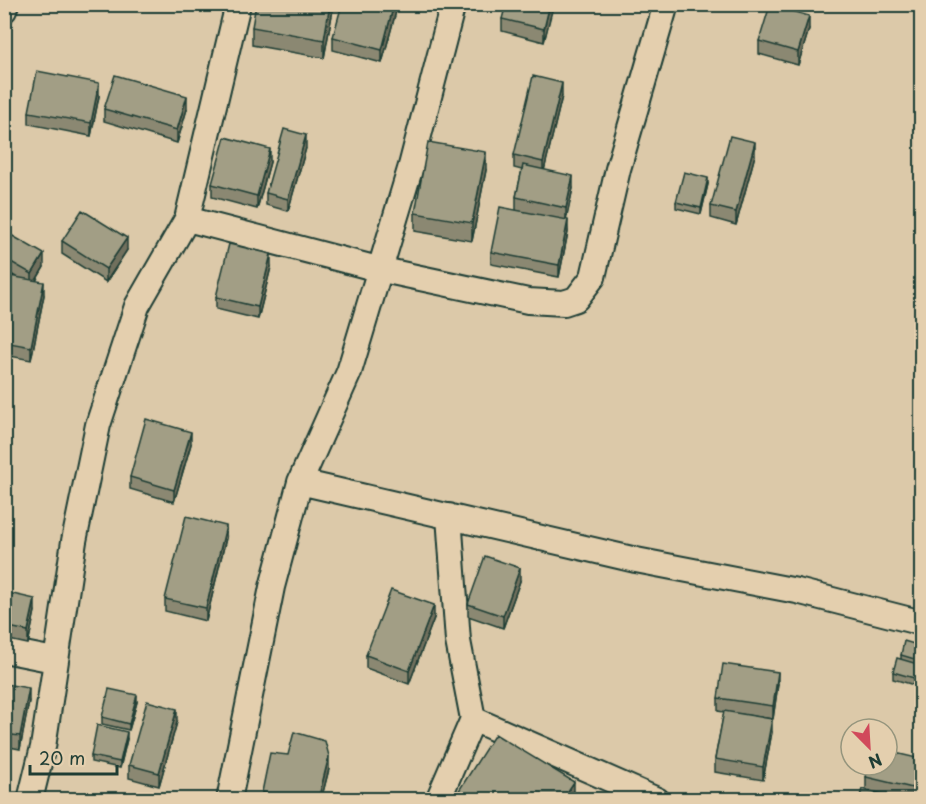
<svg xmlns="http://www.w3.org/2000/svg" width="926" height="804" viewBox="0 0 926 804" font-family="'Playpen Sans',sans-serif">
<style>
.lines{fill:none;stroke-linecap:round;stroke-linejoin:round}
.street-casing{stroke:#1f3d34;stroke-width:28}
.street{stroke:#e4cfae;stroke-width:24}
.wall{fill:#8b8872;stroke:#1f3d34;stroke-width:1.5}
.shaded-wall{fill:#716f5d;stroke:#1f3d34;stroke-width:1.5}
.building{fill:#a29e85;stroke:#1f3d34;stroke-width:1.5}
</style>
<rect width="100%" height="100%" fill="#dcc9a9"/>
<filter id="ink" filterUnits="userSpaceOnUse"><feTurbulence type="fractalNoise" baseFrequency=".0167" numOctaves="2"/><feDisplacementMap in="SourceGraphic" scale="12" xChannelSelector="R" yChannelSelector="G"/><feConvolveMatrix kernelMatrix="1 2 1 2 8 2 1 2 1" color-interpolation-filters="sRGB"/></filter>
<g filter="url(#ink)">
<g class="lines">
<defs>
<path id="street" d="M4,10L6,4
M187,219L378,269L528,301L564,303L576,299L593,277L618,169L666,4
M300,482L636,560L797,591L922,623
M4,650L54,660
M473,719L657,800
M30,800L43,747L74,541L98,425L137,306L187,219L238,4
M229,800L272,587L300,482L349,372L411,166L453,4
M438,800L473,719L458,641L449,516"/>
</defs>
<use href="#street" class="street-casing"/>
<use href="#street" class="street"/>
</g>
<path class="wall" d="M334,4L324,58L252,45V27Z
M398,4L382,63L333,50V37Z
M553,4L544,42L502,31V19Z
M809,29L798,65L759,54V41Z
M99,96L91,136L29,124V112Z
M562,96L544,170L573,188L566,219L568,232L559,277L491,264V252L516,210V197L522,170L514,168V155Z
M104,109H187L177,143L104,121Z
M306,148L288,211L266,205V193Z
M755,155L736,225L711,218V206Z
M270,162L257,209L212,197V184Z
M486,170L472,241L415,231V213Z
M708,184L701,214L676,208V202Z
M4,231L44,267L36,281L44,295L31,360L4,355V275L16,277L4,270Z
M62,241L127,250L106,282L62,254Z
M271,267L258,319L216,309V297Z
M191,444L174,502L130,489V477Z
M226,538L206,621L165,611V599Z
M520,581L503,628L468,616V604Z
M4,592L35,611L28,644L4,639Z
M434,618L409,684L366,668V655Z
M921,646V687L893,679V672L901,659V655Z
M778,684L773,719L740,714L772,732L763,780L715,772V759L724,712L718,711V698Z
M4,686L29,701L20,749L4,746Z
M137,702L129,730L102,724V717Z
M177,722L159,786L129,778V765Z
M127,739L120,768L91,762V756Z
M921,759V800H908L866,790V777Z
M329,769L321,800H262V792Z"/>
<path class="shaded-wall" d="M330,4H334L324,58V40Z
M394,4H398L382,63V50Z
M550,4H553V7L544,42V29Z
M809,16V29L798,65V52Z
M99,83V96L91,136V123Z
M562,83V96L543,175V162Z
M187,96V109L177,143V130Z
M306,135V148L288,211V199Z
M755,142V155L736,225V212Z
M270,149V162L257,209V196Z
M486,152V170L472,241V223Z
M573,176V188L566,221V208Z
M708,178V184L701,214V208Z
M568,220V232L559,277V265Z
M127,238V250L106,282V269Z
M44,254V267L32,287V274Z
M271,254V267L258,319V307Z
M44,282V295L31,360V347Z
M191,432V444L174,502V490Z
M226,526V538L206,621V608Z
M520,568V581L503,628V616Z
M35,599V611L28,644V631Z
M434,605V618L409,684V671Z
M778,672V684L773,719V706Z
M29,688V701L20,749V736Z
M137,695V702L129,730V724Z
M177,709V722L159,786V773Z
M772,719V732L763,780V767Z
M127,732V739L120,768V762Z
M329,756V769L321,800H318Z
M574,782V800H562Z"/>
<path class="building" d="M256,4H330L324,40L252,27Z
M342,4H394L382,50L333,37Z
M506,4H550L544,29L502,19Z
M770,5L809,16L798,52L759,41Z
M37,71L99,83L91,123L29,112Z
M115,75L187,96L177,130L104,109Z
M533,76L562,83L543,162L514,155Z
M284,129L306,135L288,199L266,193Z
M730,136L755,142L736,212L711,206Z
M225,137L270,149L257,196L212,184Z
M428,142L486,152L472,223L415,213Z
M523,165L573,176L566,208L516,197Z
M684,172L708,178L701,208L676,202Z
M500,207L568,220L559,265L491,252Z
M82,210L127,238L106,269L62,241Z
M4,231L44,254L32,274L4,258Z
M229,244L271,254L258,307L216,297Z
M4,275L44,282L31,347L4,342Z
M146,419L191,432L174,490L130,477Z
M186,516L226,526L206,608L165,599Z
M485,556L520,568L503,616L468,604Z
M391,590L434,605L409,671L366,655Z
M4,592L35,599L28,631L4,626Z
M904,641L921,646V661L901,655Z
M897,658L921,665V680L893,672Z
M723,664L778,672L773,706L718,698Z
M5,684L29,688L20,736L4,734Z
M109,689L137,695L129,724L102,717Z
M147,701L177,709L159,773L129,765Z
M724,711L772,719L763,767L715,759Z
M97,725L127,732L120,762L91,756Z
M294,732L325,741L329,756L318,800L307,796L302,800H298L262,792L270,753L288,755Z
M495,734L574,782L562,800H453Z
M887,751L921,759V790L866,777L869,765H887Z
M862,789L898,800H859Z"/>
</g>
<rect width="926" height="804" fill="none" stroke="#e4cfae" stroke-width="24"/>
<rect x="12" y="12" width="902" height="780" fill="none" stroke="#1f3d34" stroke-width="2" filter="url(#ink)"/>
<g transform="translate(869 747) rotate(156)"><circle r="28" fill="#e4cfae" stroke="#95957d" stroke-width="1.5"/>
<path d="M0-4.5L10 22L0 15L-10 22Z" fill="#d1495b"/>
<text y="-9" font-size="16" font-weight="bold" text-anchor="middle" fill="#1f3d34">N</text>
</g>
<path d="M30 765v9h87v-9" fill="none" stroke="#1f3d34" stroke-width="3"/>
<text x="39" y="765" font-size="18" fill="#1f3d34" stroke="#e4cfae" stroke-width="4.5" paint-order="stroke">20 m</text>
</svg>
